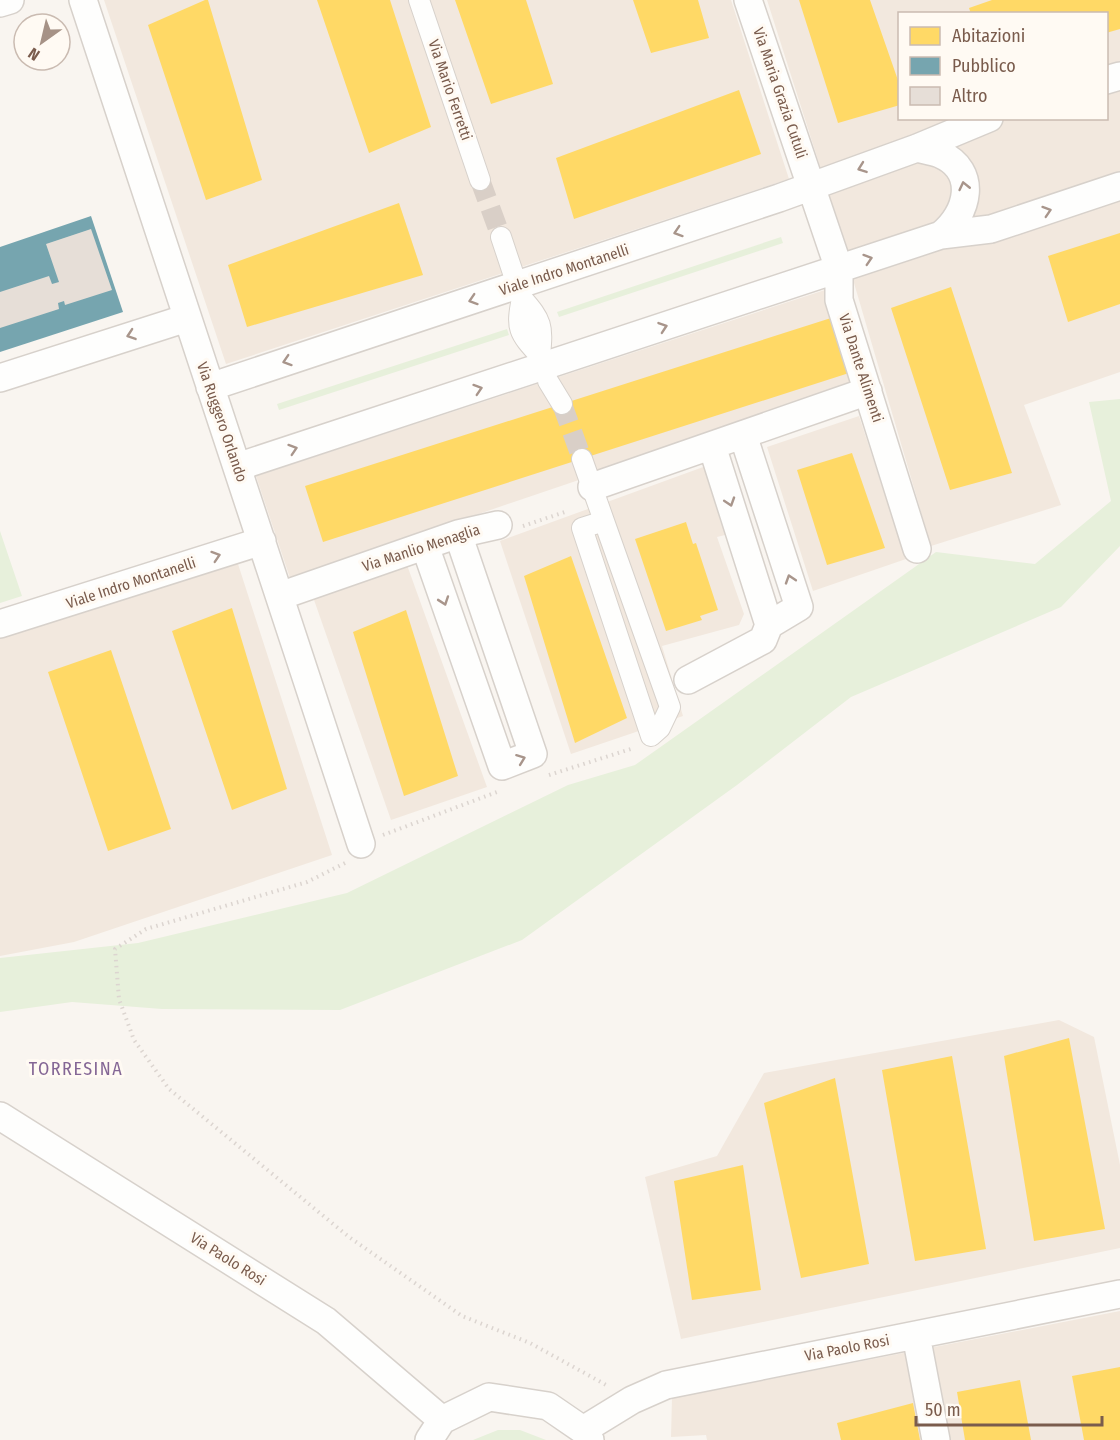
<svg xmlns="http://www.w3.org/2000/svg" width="1120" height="1440" viewBox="0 0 1120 1440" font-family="'Fira Sans Condensed',sans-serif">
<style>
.residential{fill:#f2e8de;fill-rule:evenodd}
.green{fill:#e7f0db}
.homes{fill:#ffd966}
.public{fill:#76a5af}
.building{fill:#e6ded7}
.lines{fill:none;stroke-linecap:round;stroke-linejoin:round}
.pedestrian-tunnel{stroke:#d9cfc7;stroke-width:20;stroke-dasharray:20 10;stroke-linecap:butt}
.pedestrian-casing{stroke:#d7d1cb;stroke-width:22}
.minor-casing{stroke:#d7d1cb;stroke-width:30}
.path{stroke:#dcd5d0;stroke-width:4;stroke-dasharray:1.5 4.5;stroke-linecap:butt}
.pedestrian{stroke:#fefefd;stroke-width:20}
.minor{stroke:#fefefd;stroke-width:27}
.oneway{stroke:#a8958b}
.labels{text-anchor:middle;stroke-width:6;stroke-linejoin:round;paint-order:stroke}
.street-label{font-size:15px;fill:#7a5c4d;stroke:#fffaf3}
.quarter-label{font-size:18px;letter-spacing:1.5px;fill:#846695;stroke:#fffaf3}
</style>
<rect width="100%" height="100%" fill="#f9f5f0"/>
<path class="residential" d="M104,0H731L789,179L226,364Z
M767,0H1120V372L1024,405L1061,505L931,546L818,160ZM900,14H1106V118H900Z
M828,289L856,386L290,578L256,476Z
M859,416L906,559L813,591L767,447Z
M706,466L729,534L717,537L744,614L739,625L662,646L683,716L571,754L500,541Z
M238,564L332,855L74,942L0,956V635L20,632Z
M407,565L487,787L391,820L313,597Z
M1059,1020L1094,1037L1120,1165V1248L681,1339L645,1177L717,1156L764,1073Z
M1120,1311V1440H707L706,1435L671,1437L672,1398Z"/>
<path class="green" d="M781,237L783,243L559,317L557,312Z
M507,329L509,335L279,410L277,404Z
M1120,399V546L1061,607L851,697L737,785L522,940L340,1010L162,1009L72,1002L0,1012V958L138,943L347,893L568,785L635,765L936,552L1035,564L1111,501L1089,402Z
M0,531L22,596L0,603Z
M498,1430H520L546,1440H473Z"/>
<path class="homes" d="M205,0H208L262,180L206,200L148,25Z
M317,0H390L431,127L369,153Z
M455,0H526L553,84L491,104Z
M633,0H698L709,38L651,53Z
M799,0H870L900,86V105L838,123Z
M992,0H1120V29L1106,33V14H971L969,8Z
M739,90L761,154L574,219L556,158Z
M399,203L423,275L247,327L228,265Z
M1120,233V304L1068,322L1048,256Z
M951,287L1012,473L950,490L891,308Z
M831,318L849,373L323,542L305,486Z
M852,453L885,548L827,565L797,470Z
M686,522L693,544L696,543L718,610L700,616L702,620L666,631L635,539Z
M571,556L627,718L575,743L524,576Z
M232,608L287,789L232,810L172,631Z
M406,610L458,776L404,796L353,632Z
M111,650L171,829L108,851L48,672Z
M1069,1038L1105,1229L1034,1241L1004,1056Z
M952,1056L986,1249L915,1261L882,1070Z
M835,1078L869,1264L801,1278L764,1103Z
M743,1165L761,1290L692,1300L674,1181Z
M1120,1367V1440H1084L1072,1376Z
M1020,1380L1031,1440H965L957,1392Z
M913,1403L920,1440H841L837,1423Z"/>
<path class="public" d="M91,216L123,312L0,352V247Z"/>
<path class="building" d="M91,229L112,290L65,305L64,301L58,303L59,309L0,328V292L49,276L52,284L59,282L46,244Z"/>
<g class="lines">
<path class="pedestrian-tunnel" d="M480,180L501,237
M562,404L582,459"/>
<defs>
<path id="pedestrian" d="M419,0L480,180
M501,237L513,273
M522,298C516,329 518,332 540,356
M522,298C542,321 543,325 540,356
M548,381L562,404
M582,459L604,521
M604,521L670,707L660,728L651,736L582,528Z"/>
<path id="minor" d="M83,0L361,844
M748,0L839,269V300L917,549
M0,3L10,0
M1106,80L1120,76
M917,148C924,150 933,151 940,154C979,171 968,214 941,235
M0,378L187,318
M210,387L779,198L917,148L989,118
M712,446L769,625L799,607L743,435
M237,467L941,235L991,229L1120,186
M592,487L868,391
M425,546L502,766L533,754L458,534
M280,596L458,534L498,525
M0,624L262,541
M688,680L763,640L769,625
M0,1116L326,1321L442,1420
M916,1335L936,1440
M583,1430L632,1400L666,1385L1120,1294
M429,1440L442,1420L489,1397L548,1406L583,1430L590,1440"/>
</defs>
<use href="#pedestrian" class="pedestrian-casing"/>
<use href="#minor" class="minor-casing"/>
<path class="path" d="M523,526L568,511
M549,775L634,748
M383,835L497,792
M345,863L307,882L146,929L115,949L119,999L134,1040L169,1089L349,1237L462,1316L530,1343L608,1386"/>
<use href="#pedestrian" class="pedestrian"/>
<use href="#minor" class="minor"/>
</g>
<defs><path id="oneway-chevron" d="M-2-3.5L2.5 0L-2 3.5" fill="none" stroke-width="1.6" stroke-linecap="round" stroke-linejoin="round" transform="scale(1.5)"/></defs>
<g class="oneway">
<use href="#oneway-chevron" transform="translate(862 168) rotate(160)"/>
<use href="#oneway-chevron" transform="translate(964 186) rotate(-103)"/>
<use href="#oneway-chevron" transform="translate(1047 211) rotate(-18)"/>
<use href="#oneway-chevron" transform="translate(678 232) rotate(162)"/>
<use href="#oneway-chevron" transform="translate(868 259) rotate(-18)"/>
<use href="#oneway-chevron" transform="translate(473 300) rotate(162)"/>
<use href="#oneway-chevron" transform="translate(663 327) rotate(-19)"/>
<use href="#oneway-chevron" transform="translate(131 335) rotate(161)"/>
<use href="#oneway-chevron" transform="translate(287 361) rotate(162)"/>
<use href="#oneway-chevron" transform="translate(478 389) rotate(-18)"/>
<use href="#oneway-chevron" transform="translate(293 449) rotate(-18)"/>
<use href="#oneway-chevron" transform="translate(730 502) rotate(72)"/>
<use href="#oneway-chevron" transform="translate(216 556) rotate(-18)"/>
<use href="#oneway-chevron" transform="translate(790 579) rotate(-108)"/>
<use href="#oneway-chevron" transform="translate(444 601) rotate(71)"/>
<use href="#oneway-chevron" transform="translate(521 759) rotate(-21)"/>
</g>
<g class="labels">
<g class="street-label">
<text transform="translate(450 90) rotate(71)" y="5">Via Mario Ferretti</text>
<text transform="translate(780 93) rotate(71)" y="5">Via Maria Grazia Cutuli</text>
<text transform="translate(564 270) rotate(-18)" y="5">Viale Indro Montanelli</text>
<text transform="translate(861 368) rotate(72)" y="5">Via Dante Alimenti</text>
<text transform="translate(222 422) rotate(71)" y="5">Via Ruggero Orlando</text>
<text transform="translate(421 548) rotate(-18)" y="5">Via Manlio Menaglia</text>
<text transform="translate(131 583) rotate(-18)" y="5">Viale Indro Montanelli</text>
<text transform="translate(228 1259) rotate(32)" y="5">Via Paolo Rosi</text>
<text transform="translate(847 1348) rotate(-11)" y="5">Via Paolo Rosi</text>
</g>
<g class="quarter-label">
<text x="76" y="1075">TORRESINA</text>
</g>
</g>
<rect x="898" y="12" width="210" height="108" fill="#fffaf3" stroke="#cabbb1" stroke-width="1.5"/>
<rect x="910" y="27" width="30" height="18" fill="#ffd966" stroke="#cabbb1" stroke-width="1.5"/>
<text x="952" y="42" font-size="18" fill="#7a5c4d">Abitazioni</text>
<rect x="910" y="57" width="30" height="18" fill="#76a5af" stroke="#cabbb1" stroke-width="1.5"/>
<text x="952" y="72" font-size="18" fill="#7a5c4d">Pubblico</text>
<rect x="910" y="87" width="30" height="18" fill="#e6ded7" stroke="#cabbb1" stroke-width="1.5"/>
<text x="952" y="102" font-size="18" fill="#7a5c4d">Altro</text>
<g transform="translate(42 42) rotate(214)"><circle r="28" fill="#fffaf3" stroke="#cabbb1" stroke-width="1.5"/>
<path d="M0-4.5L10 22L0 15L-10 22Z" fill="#a69286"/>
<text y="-9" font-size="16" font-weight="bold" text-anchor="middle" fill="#7a5c4d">N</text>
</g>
<path d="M916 1416v9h186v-9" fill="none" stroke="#7a5c4d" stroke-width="3"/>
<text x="925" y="1416" font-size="18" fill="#7a5c4d" stroke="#fffaf3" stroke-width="4.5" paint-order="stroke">50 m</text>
</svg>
